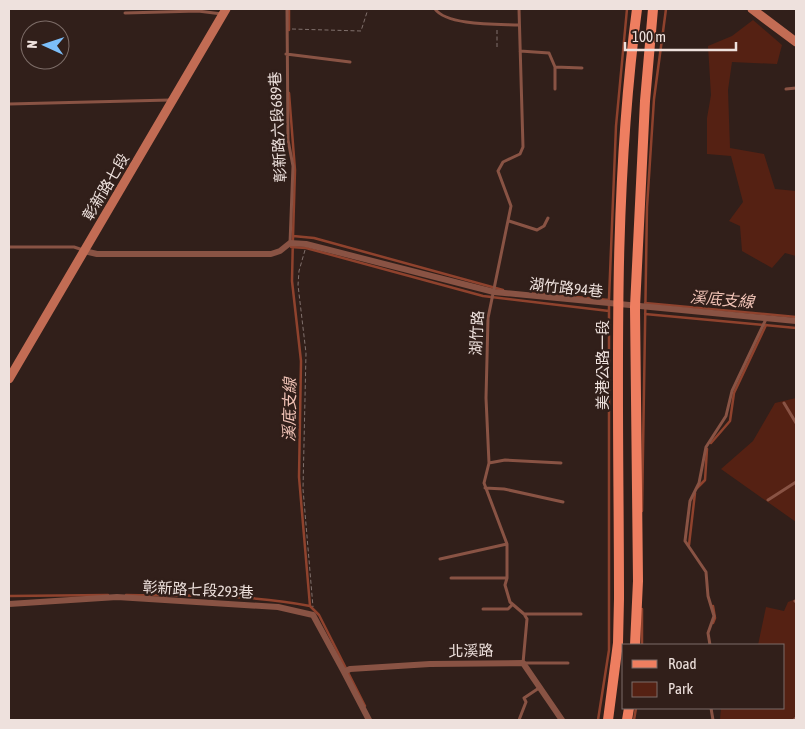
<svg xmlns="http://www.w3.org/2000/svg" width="805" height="729" viewBox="0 0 805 729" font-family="'Asap Condensed','Noto Sans TC',sans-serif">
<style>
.green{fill:#552113}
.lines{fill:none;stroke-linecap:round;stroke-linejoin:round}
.stream{stroke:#8f422d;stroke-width:2.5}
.path{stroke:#80706c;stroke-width:1;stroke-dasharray:4 2.5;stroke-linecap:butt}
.lane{stroke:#895344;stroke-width:3}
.street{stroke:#895344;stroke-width:6}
.secondary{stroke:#c26c54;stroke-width:9}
.primary{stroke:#ee7e60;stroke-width:10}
.labels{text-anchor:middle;stroke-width:5;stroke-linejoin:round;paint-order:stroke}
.street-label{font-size:15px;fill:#eee1dd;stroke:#311f1a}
.water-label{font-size:16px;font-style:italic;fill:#f1c3b6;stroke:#311f1a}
</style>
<rect width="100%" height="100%" fill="#311f1a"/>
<path class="green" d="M753,20L782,45L777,64L732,62L728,90L730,148L764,154L775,189L796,191V256L785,253L772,268L742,251L740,226L729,221L743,202L731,156L707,154V118L711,95L708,46L732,36Z
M796,398V522L721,469L753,441L775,403Z
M796,599V720H720L721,708H784V645H758L766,607L784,611L788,602Z"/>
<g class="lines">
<path class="stream" d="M289,30V9
M289,93L295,170L293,236
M291,247L306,248L483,296L609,311
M533,293L609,300
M609,299L616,126L627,9
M645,303L796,317
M645,314L796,328
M711,443L730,421L734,393L766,325
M697,488L705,480L707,449
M642,511L647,207L654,99L666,9
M689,545L695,493
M126,595C187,596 250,594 310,606L299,477L301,361L292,281L293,236L314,238L503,290
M9,596L108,595
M310,606L319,615L365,706
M713,606L715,618L713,623
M642,609V645
M598,720L609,650V305
M634,720L636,708"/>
<path class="path" d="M292,29L361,31L368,9
M497,47V30
M305,250L299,271L298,285L306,353L303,489L313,607"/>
<path class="lane" d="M287,9L288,140L293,166L290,243
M435,9C447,26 499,24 519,25
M519,9L523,147L520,154L503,162L498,171L511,206L488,318L486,398L489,463L484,483L507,544V578L505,585L510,602L524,614L527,619L523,663H568
M125,13L198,11L222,14
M520,51L549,53L555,67V89
M286,54L350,62
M555,67L582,68
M786,89L796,88
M9,104L170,100
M509,221L537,230L544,226L548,218
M9,247H74L83,250
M784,403L796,423
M489,463L505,460L561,463
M485,488L504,489L563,502
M768,500L796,482
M440,559L507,544
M451,578H507
M795,601L796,602
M483,609H508L512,605
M524,614H581
M710,645L708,633L714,616L708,596L706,572L685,541L690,501L699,483L706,447L726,416L732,391L766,319
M711,708L713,720
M519,720L526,702L524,698L539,688
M794,720L796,718"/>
<path class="street" d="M84,251L97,254H271L280,251L290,243L306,244L494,292L796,321
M9,604L117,597L278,607L313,615L344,672L350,669L430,664L523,663L562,720
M344,672L369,720"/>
<path class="secondary" d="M752,9L796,42
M9,379L226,9"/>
<path class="primary" d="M635,645L638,581L635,307L645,101L653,9
M608,720L618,643L619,599C619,402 611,205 637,9
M627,720L629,708"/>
</g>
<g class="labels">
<g class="street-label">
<text transform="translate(278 127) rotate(-93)" y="5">彰新路六段689巷</text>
<text transform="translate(106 187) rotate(-59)" y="5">彰新路七段</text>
<text transform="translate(566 288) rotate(6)" y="5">湖竹路94巷</text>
<text transform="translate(477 333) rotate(-87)" y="5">湖竹路</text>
<text transform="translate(603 365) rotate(-90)" y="5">美港公路一段</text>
<text transform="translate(198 590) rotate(3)" y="5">彰新路七段293巷</text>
<text transform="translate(471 651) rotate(-1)" y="5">北溪路</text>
</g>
<g class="water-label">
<text transform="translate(722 299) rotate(5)" y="6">溪底支線</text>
<text transform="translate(289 410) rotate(-89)" y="6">溪底支線</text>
</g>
</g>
<rect width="805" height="729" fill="none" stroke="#eee1dd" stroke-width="20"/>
<rect x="622" y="644" width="162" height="65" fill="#311f1a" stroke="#7d6d68"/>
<rect x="632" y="660" width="25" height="8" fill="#ee7e60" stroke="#7d6d68"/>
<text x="668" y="669" font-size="15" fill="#eee1dd">Road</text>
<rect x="632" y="682" width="25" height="15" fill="#552113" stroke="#7d6d68"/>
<text x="668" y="694" font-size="15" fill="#eee1dd">Park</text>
<g transform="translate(45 45) rotate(273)"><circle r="24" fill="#311f1a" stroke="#7d6d68"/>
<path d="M0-4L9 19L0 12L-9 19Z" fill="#7cbef9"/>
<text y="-8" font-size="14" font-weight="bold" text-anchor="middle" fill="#eee1dd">N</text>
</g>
<path d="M625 42v8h111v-8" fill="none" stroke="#eee1dd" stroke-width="2.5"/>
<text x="632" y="42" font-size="15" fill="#eee1dd" stroke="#311f1a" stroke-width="4" paint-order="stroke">100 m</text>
</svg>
